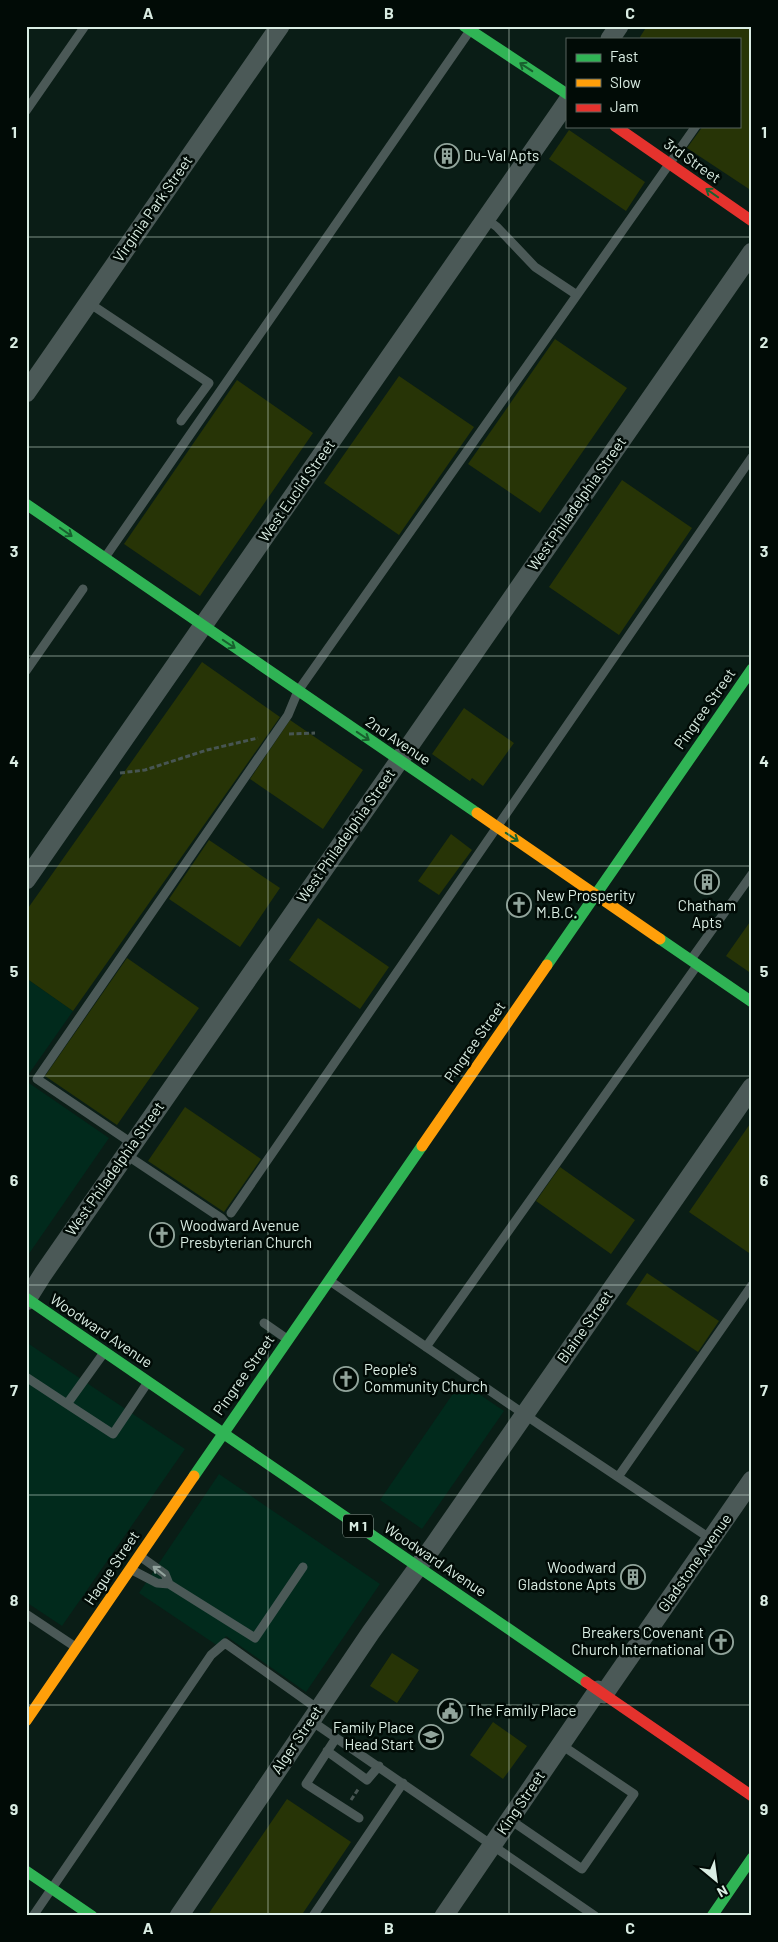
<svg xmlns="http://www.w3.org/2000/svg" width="778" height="1942" viewBox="0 0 778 1942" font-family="Barlow,sans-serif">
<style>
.built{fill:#012a1c}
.green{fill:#273406}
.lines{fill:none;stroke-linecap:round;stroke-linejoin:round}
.path{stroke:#475552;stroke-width:3;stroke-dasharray:5 2.5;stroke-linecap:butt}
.lane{stroke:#4b5957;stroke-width:9}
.street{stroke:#4b5957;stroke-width:19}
.fast{stroke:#30b455;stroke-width:11}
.slow{stroke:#ff9f0a;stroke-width:11}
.jam{stroke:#e5322d;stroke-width:11}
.oneway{stroke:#18602e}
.oneway2{stroke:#92a39d}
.grid{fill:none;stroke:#daede3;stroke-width:1;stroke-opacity:0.55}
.labels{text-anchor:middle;stroke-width:5;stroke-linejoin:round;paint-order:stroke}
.shield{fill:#010b06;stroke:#99a9a1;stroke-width:1}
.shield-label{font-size:14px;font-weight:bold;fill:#daede3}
.poi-label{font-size:15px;fill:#daede3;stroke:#010b06;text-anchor:start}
.street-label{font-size:15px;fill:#daede3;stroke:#010b06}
.neatline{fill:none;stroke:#daede3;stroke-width:2}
.grid-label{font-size:16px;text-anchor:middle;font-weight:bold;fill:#daede3}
</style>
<rect width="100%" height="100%" fill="#0a1d16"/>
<path class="built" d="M26,978L73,1011L26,1078Z
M26,1081L109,1138L26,1258Z
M26,1342L185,1449L62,1626L26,1602Z
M461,1382L504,1411L422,1529L380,1500Z
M219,1474L380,1584L306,1692L226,1636L218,1646L139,1593Z"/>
<path class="green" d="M647,26H752V191L687,148L703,126H739V39H641L640,37Z
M569,130L645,182L626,211L549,159Z
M555,339L627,388L540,513L468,464Z
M399,376L474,427L399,535L324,483Z
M237,380L313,433L200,596L124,544Z
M622,480L692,528L619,635L549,587Z
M202,662L280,717L73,1011L26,978V911Z
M464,708L514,743L483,786L472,778L470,781L432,754Z
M290,720L363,770L323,829L250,779Z
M451,834L472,850L439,895L418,881Z
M209,840L280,888L240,947L169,899Z
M318,918L389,967L360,1009L289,960Z
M752,919V974L726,956Z
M127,958L199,1008L117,1125L45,1076Z
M185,1107L261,1159L224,1212L148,1161Z
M752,1121V1255L689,1212Z
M560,1167L635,1220L611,1254L536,1201Z
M647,1273L719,1321L698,1352L626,1304Z
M392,1653L419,1670L397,1703L370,1686Z
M493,1722L527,1746L503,1779L470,1755Z
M287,1799L351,1842L301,1916H207Z"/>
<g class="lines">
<path class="path" d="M289,734L315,733
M120,773L145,770L207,750L258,738
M351,1800L359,1788"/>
<path class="lane" d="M26,111L85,26
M485,218L497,227L535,267L577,295
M89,303L209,383L181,421
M106,556L469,32
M26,671L83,589
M692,958L752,874
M133,1144L37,1079L288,715L298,691L696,126
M125,1154L221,1218L226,1224
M231,1213L752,457
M330,1281L540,1425L711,1539
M264,1323L287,1339
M426,1347L696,967
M26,1377L67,1404L103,1354
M67,1404L113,1434L146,1385
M618,1477L752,1285
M132,1570L157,1583L169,1584L165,1574L141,1557
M169,1584L255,1638L303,1567
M26,1614L74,1646
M310,1720L595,1916
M336,1738L306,1784L359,1818
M327,1751L367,1780L379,1766
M509,1819L582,1869L634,1794L560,1744
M33,1916L211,1655L225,1643L318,1709
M313,1916L403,1783"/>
<path class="street" d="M610,39L619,26
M26,393L280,26
M26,880L567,102
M26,1301L43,1274L752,252
M604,1694L752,1480
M179,1916L371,1632L434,1545L752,1087
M444,1916L598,1690"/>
<path class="fast" d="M464,26L567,94
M26,504L477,813
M660,939L752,1002
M547,965L752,669
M26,1298L586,1682
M194,1476L422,1146
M26,1871L92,1916
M712,1916L752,1858"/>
<path class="slow" d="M477,813L660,939
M422,1146L547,965
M26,1721L194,1476"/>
<path class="jam" d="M615,126L752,221
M586,1682L752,1796"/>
</g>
<defs><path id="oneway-shaft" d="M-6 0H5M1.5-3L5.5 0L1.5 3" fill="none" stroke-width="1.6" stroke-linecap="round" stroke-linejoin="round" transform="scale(1.25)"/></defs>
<g class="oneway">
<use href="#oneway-shaft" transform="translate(526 67) rotate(-147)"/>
<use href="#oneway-shaft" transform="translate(712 193) rotate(-145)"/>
<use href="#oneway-shaft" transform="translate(66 532) rotate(35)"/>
<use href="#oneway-shaft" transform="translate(229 644) rotate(34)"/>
<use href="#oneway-shaft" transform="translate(363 736) rotate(34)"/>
<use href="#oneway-shaft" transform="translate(512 837) rotate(34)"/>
</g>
<use class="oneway2" href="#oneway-shaft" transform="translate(159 1571) rotate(-142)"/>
<path class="grid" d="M268,26V1916M509,26V1916M26,237H752M26,447H752M26,656H752M26,866H752M26,1076H752M26,1285H752M26,1495H752M26,1705H752"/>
<defs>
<symbol id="building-ring" viewBox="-11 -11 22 22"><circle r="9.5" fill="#010b06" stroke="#91a49b" stroke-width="1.5"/><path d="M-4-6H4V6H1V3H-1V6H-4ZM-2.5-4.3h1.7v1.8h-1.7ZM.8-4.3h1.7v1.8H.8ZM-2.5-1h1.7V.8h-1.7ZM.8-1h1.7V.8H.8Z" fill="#91a49b"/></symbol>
<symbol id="church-ring" viewBox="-11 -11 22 22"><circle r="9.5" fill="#010b06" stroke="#91a49b" stroke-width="1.5"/><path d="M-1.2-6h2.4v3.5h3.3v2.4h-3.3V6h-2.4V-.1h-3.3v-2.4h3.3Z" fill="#91a49b"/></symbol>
<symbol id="civic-ring" viewBox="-11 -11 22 22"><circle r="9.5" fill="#010b06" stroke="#91a49b" stroke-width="1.5"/><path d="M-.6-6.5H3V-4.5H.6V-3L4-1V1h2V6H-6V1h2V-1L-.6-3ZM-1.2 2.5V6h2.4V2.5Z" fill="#91a49b"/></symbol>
<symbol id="school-ring" viewBox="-11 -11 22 22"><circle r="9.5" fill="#010b06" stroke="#91a49b" stroke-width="1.5"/><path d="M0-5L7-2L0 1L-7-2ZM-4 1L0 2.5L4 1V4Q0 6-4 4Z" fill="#91a49b"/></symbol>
</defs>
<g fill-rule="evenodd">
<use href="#building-ring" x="433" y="142" width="28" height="28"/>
<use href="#building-ring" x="693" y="868" width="28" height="28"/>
<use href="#church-ring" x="505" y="891" width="28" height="28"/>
<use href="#church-ring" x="148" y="1221" width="28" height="28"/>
<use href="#church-ring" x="332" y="1365" width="28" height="28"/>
<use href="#building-ring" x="619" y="1563" width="28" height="28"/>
<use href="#church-ring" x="707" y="1628" width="28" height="28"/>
<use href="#civic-ring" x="436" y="1697" width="28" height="28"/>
<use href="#school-ring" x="417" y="1723" width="28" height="28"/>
</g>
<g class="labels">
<rect class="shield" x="343" y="1514.5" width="30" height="23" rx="4"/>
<g class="shield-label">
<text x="358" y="1531">M 1</text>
</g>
<g class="poi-label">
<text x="464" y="161">Du-Val Apts</text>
<text x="536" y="901">New Prosperity<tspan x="536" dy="17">M.B.C.</tspan></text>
<text x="707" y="911" text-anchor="middle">Chatham<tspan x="707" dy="17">Apts</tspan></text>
<text x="180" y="1231">Woodward Avenue<tspan x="180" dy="17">Presbyterian Church</tspan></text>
<text x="364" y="1375">People's<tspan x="364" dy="17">Community Church</tspan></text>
<text x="616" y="1573" text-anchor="end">Woodward<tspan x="616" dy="17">Gladstone Apts</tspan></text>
<text x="704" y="1638" text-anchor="end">Breakers Covenant<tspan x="704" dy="17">Church International</tspan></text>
<text x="468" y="1716">The Family Place</text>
<text x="414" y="1733" text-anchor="end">Family Place<tspan x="414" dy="17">Head Start</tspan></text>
</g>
<g class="street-label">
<text transform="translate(692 161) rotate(35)" y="5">3rd Street</text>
<text transform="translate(153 209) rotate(-55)" y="5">Virginia Park Street</text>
<text transform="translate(297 491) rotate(-55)" y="5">West Euclid Street</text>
<text transform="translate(577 504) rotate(-55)" y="5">West Philadelphia Street</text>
<text transform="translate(705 709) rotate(-55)" y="5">Pingree Street</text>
<text transform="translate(398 741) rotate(34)" y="5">2nd Avenue</text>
<text transform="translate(346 836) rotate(-55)" y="5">West Philadelphia Street</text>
<text transform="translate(475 1042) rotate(-55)" y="5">Pingree Street</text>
<text transform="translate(115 1169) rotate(-55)" y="5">West Philadelphia Street</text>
<text transform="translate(585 1327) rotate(-55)" y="5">Blaine Street</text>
<text transform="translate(101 1331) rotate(34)" y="5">Woodward Avenue</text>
<text transform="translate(244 1375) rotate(-55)" y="5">Pingree Street</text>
<text transform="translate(435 1560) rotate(34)" y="5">Woodward Avenue</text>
<text transform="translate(695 1563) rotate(-55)" y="5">Gladstone Avenue</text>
<text transform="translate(112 1568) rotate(-56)" y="5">Hague Street</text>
<text transform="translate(297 1740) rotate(-56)" y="5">Alger Street</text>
<text transform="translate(521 1803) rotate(-56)" y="5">King Street</text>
</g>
</g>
<rect width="778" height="1942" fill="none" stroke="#010b06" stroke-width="55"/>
<rect x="566" y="38" width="175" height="90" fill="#010b06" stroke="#58655e"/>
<rect x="576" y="54" width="25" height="8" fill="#30b455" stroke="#58655e"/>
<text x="610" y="62" font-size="15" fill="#daede3">Fast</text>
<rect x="576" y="79" width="25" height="8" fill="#ff9f0a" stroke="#58655e"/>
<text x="610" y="88" font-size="15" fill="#daede3">Slow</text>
<rect x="576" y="104" width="25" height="8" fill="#e5322d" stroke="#58655e"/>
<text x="610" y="112" font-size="15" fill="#daede3">Jam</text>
<g transform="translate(716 1880) rotate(151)" stroke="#010b06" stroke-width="4" paint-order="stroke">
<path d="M0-4L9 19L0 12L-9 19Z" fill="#daede3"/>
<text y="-8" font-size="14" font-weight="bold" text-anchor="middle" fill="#daede3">N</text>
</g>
<rect x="28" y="28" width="722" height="1886" class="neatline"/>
<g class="grid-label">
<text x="148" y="19">A</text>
<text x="389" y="19">B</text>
<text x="630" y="19">C</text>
<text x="14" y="138">1</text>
<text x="764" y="138">1</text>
<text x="14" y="348">2</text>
<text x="764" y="348">2</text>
<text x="14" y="557">3</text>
<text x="764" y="557">3</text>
<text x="14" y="767">4</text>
<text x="764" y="767">4</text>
<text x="14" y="977">5</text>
<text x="764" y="977">5</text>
<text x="14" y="1186">6</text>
<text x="764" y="1186">6</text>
<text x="14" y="1396">7</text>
<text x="764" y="1396">7</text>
<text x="14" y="1606">8</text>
<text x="764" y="1606">8</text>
<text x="14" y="1815">9</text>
<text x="764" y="1815">9</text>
<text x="148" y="1934">A</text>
<text x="389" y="1934">B</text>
<text x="630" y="1934">C</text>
</g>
</svg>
